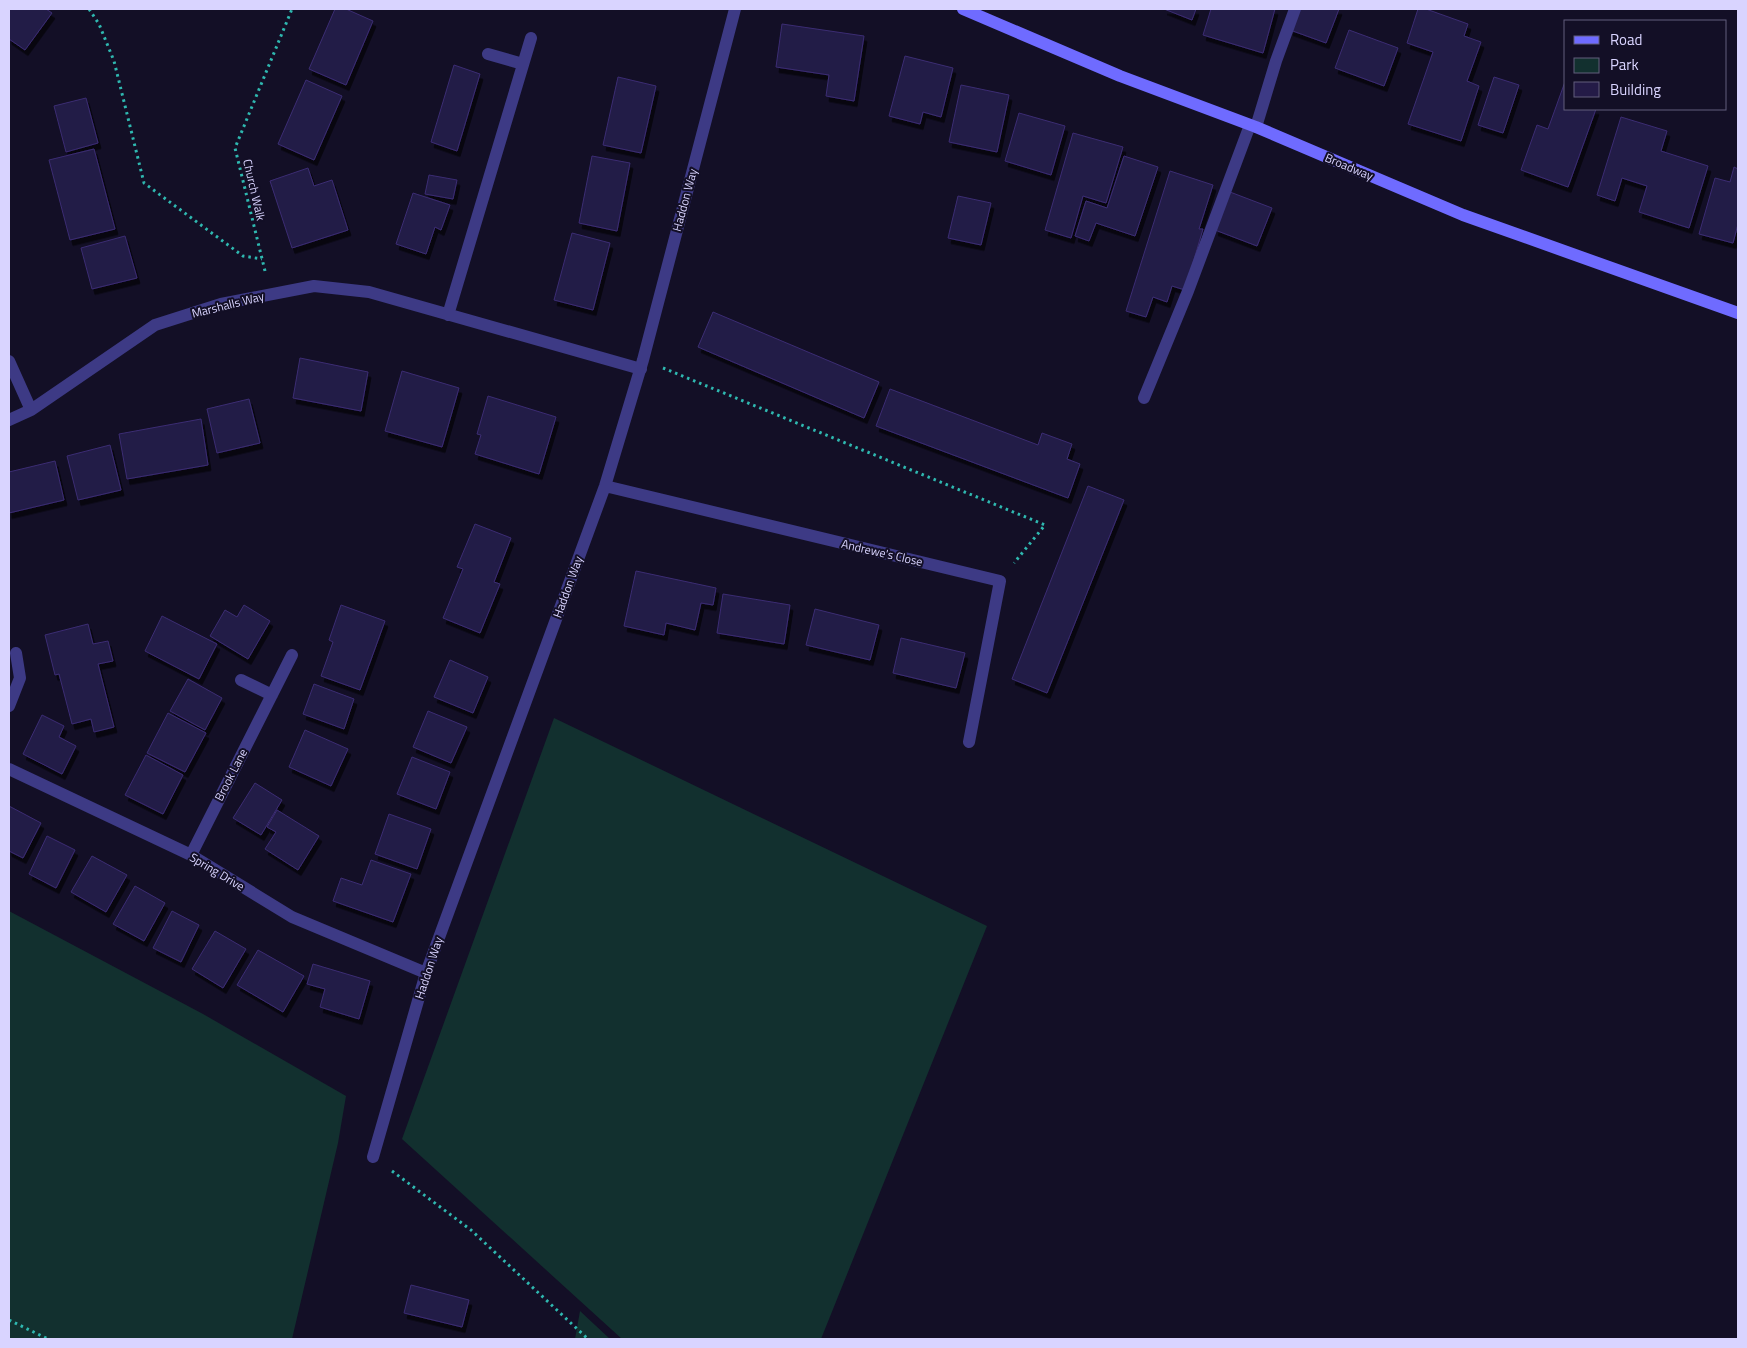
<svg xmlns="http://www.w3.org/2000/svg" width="1747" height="1348" viewBox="0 0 1747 1348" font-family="'Titillium Web',sans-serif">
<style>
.green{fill:#12302f}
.building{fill:#241b47;stroke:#3b2d73;filter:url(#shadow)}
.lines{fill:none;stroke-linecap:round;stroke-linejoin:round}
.path{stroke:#2fb8b0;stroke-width:3;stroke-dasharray:2.5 4;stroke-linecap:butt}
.lane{stroke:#3d3a85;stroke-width:12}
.street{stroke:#3d3a85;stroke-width:12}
.secondary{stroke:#6f6bff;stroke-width:12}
.labels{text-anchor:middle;stroke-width:4;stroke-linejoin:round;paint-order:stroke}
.street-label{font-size:12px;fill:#d9d4ff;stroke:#130f26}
</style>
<defs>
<filter id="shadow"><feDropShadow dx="3" dy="5.5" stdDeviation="0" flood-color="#0009"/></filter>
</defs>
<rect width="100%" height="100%" fill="#130f26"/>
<path class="green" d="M554,718L987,926L821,1339H622L402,1139Z
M9,911L203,1014L346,1096L338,1143L292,1339H9Z
M580,1311L610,1339H575Z"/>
<path class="building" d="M9,9H46L52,13L25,50L9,39Z
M335,9H346L373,21L346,85L309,69Z
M1164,9H1196L1192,20Z
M1211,9H1275L1263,53L1203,35Z
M1298,9H1339L1326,43L1290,30Z
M1418,9H1426L1468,24L1464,36L1481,42L1467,81L1479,86L1461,141L1408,124L1433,52L1407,43Z
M782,24L864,36L854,101L826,96L829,75L776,67Z
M1349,30L1398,48L1384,86L1335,68Z
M905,56L953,68L941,117L923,112L920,124L889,116Z
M454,65L480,74L457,151L431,142Z
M618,77L656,86L641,153L603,145Z
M1494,77L1519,85L1503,133L1478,125Z
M1566,79V109H1596L1568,187L1521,170L1537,125L1548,129Z
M306,80L342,96L314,160L278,144Z
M961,85L1009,95L997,152L949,142Z
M86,98L98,143L66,152L54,106Z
M1019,113L1065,126L1051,175L1005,161Z
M1621,117L1667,131L1661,151L1708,166L1689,228L1639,212L1647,186L1622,178L1615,201L1597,195Z
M1073,133L1123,147L1106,203L1083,196L1071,238L1045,230Z
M94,149L115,229L70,240L49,160Z
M592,156L630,163L617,231L579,223Z
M1124,156L1158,167L1135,236L1096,223L1089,241L1075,236L1086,201L1107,208Z
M1734,167L1738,169V224L1733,243L1699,234L1715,178L1730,182Z
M308,168L314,186L332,180L348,230L292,248L270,181Z
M1170,171L1213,185L1199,229H1203L1185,290L1172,286L1167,302L1153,297L1146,317L1126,311Z
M429,175L457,180L453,199L425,194Z
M1230,192L1272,208L1257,246L1215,230Z
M413,193L450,205L441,230L435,227L426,254L396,244Z
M958,196L991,203L981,245L948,238Z
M572,233L610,243L593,310L554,300Z
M125,236L137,278L92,289L81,248Z
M713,312L879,382L864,418L698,347Z
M300,358L368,372L361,411L293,398Z
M402,371L459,388L442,447L385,431Z
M890,389L1038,445L1042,433L1072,444L1067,459L1080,464L1068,498L876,426Z
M488,396L556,417L539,474L475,454L481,435L477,434Z
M249,399L260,443L217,453L207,409Z
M201,419L208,465L127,479L119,434Z
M110,445L121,490L78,500L67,456Z
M55,461L64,500L9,513V472Z
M1088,486L1124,500L1047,693L1012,679Z
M475,524L511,538L494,582L500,584L480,633L443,618L463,569L457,567Z
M636,571L716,588L713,605L701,603L695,630L666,623L664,635L624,626Z
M723,594L790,605L784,644L717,633Z
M244,605L270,621L248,659L210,636L225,610L237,617Z
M341,605L385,621L360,690L321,676L333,642L329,640Z
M815,609L879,625L870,660L806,645Z
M162,616L217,644L199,679L145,651Z
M88,624L93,644L108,641L113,661L98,664L114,727L94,732L91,719L72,724L59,674L55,675L45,635Z
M901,638L965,653L956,688L893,673Z
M450,660L488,677L473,713L434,697Z
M188,679L222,698L205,730L170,711Z
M314,684L354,699L344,729L303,714Z
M428,711L467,727L451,763L413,747Z
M168,713L206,733L185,772L147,753Z
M42,715L64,726L59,737L76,746L62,774L23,754Z
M305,730L348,749L331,786L289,767Z
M146,755L183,775L163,814L125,795Z
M412,757L450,772L436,809L397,794Z
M255,783L282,800L261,835L233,818Z
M9,806L41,823L23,858L9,851Z
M277,810L319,836L298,870L265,849L276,832L267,827Z
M389,814L431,829L417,869L375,854Z
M47,836L75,850L56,888L29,874Z
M92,856L127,875L106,912L71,892Z
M371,860L411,874L393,922L333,901L341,878L362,885Z
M135,886L165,903L144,941L113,924Z
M172,911L199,925L181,962L153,948Z
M215,931L246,949L223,988L192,969Z
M258,950L304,976L283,1012L237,985Z
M313,964L370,981L359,1019L320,1007L325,989L307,984Z
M411,1285L469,1300L462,1327L404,1313Z"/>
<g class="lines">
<path class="path" d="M89,9L99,24L114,61L144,183L243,256L262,259
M265,271L235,148L292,9
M663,368L1045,525L1014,563
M392,1171L471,1230L588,1339
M9,1320L48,1339"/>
<path class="lane" d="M1256,127L1276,61L1295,9
M1144,398L1188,291L1250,125"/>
<path class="street" d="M488,54L523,64
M448,315L531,38
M9,361L31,410
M9,420L31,410L155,325L221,304L314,286L369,292L641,369
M605,486L1000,581L969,742
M241,680L272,695
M9,706L20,678L16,653
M9,769L191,855L292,917L426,973
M191,855L292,655
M373,1157L426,973L605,486L643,360L735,9"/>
<path class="secondary" d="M963,9L1120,76L1256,127L1463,215L1738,313"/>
</g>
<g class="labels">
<g class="street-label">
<text transform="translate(1349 167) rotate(23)" y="4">Broadway</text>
<text transform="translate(254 190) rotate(77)" y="4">Church Walk</text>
<text transform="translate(685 200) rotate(-75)" y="4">Haddon Way</text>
<text transform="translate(228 305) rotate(-14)" y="4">Marshalls Way</text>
<text transform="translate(882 553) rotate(13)" y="4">Andrewe's Close</text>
<text transform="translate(568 587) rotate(-70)" y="4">Haddon Way</text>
<text transform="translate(231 775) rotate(-63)" y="4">Brook Lane</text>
<text transform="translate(217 872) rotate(31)" y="4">Spring Drive</text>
<text transform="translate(429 968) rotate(-72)" y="4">Haddon Way</text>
</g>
</g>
<rect width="1747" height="1348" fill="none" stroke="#d9d4ff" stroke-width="20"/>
<rect x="1564" y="20" width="162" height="90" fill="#130f26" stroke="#625e7d"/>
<rect x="1574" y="36" width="25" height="8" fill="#6f6bff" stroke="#625e7d"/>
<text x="1610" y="45" font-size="15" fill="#d9d4ff">Road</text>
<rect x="1574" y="58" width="25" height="15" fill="#12302f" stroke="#625e7d"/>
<text x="1610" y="70" font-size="15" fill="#d9d4ff">Park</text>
<rect x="1574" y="82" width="25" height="15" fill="#241b47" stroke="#625e7d"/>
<text x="1610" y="95" font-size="15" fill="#d9d4ff">Building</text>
</svg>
